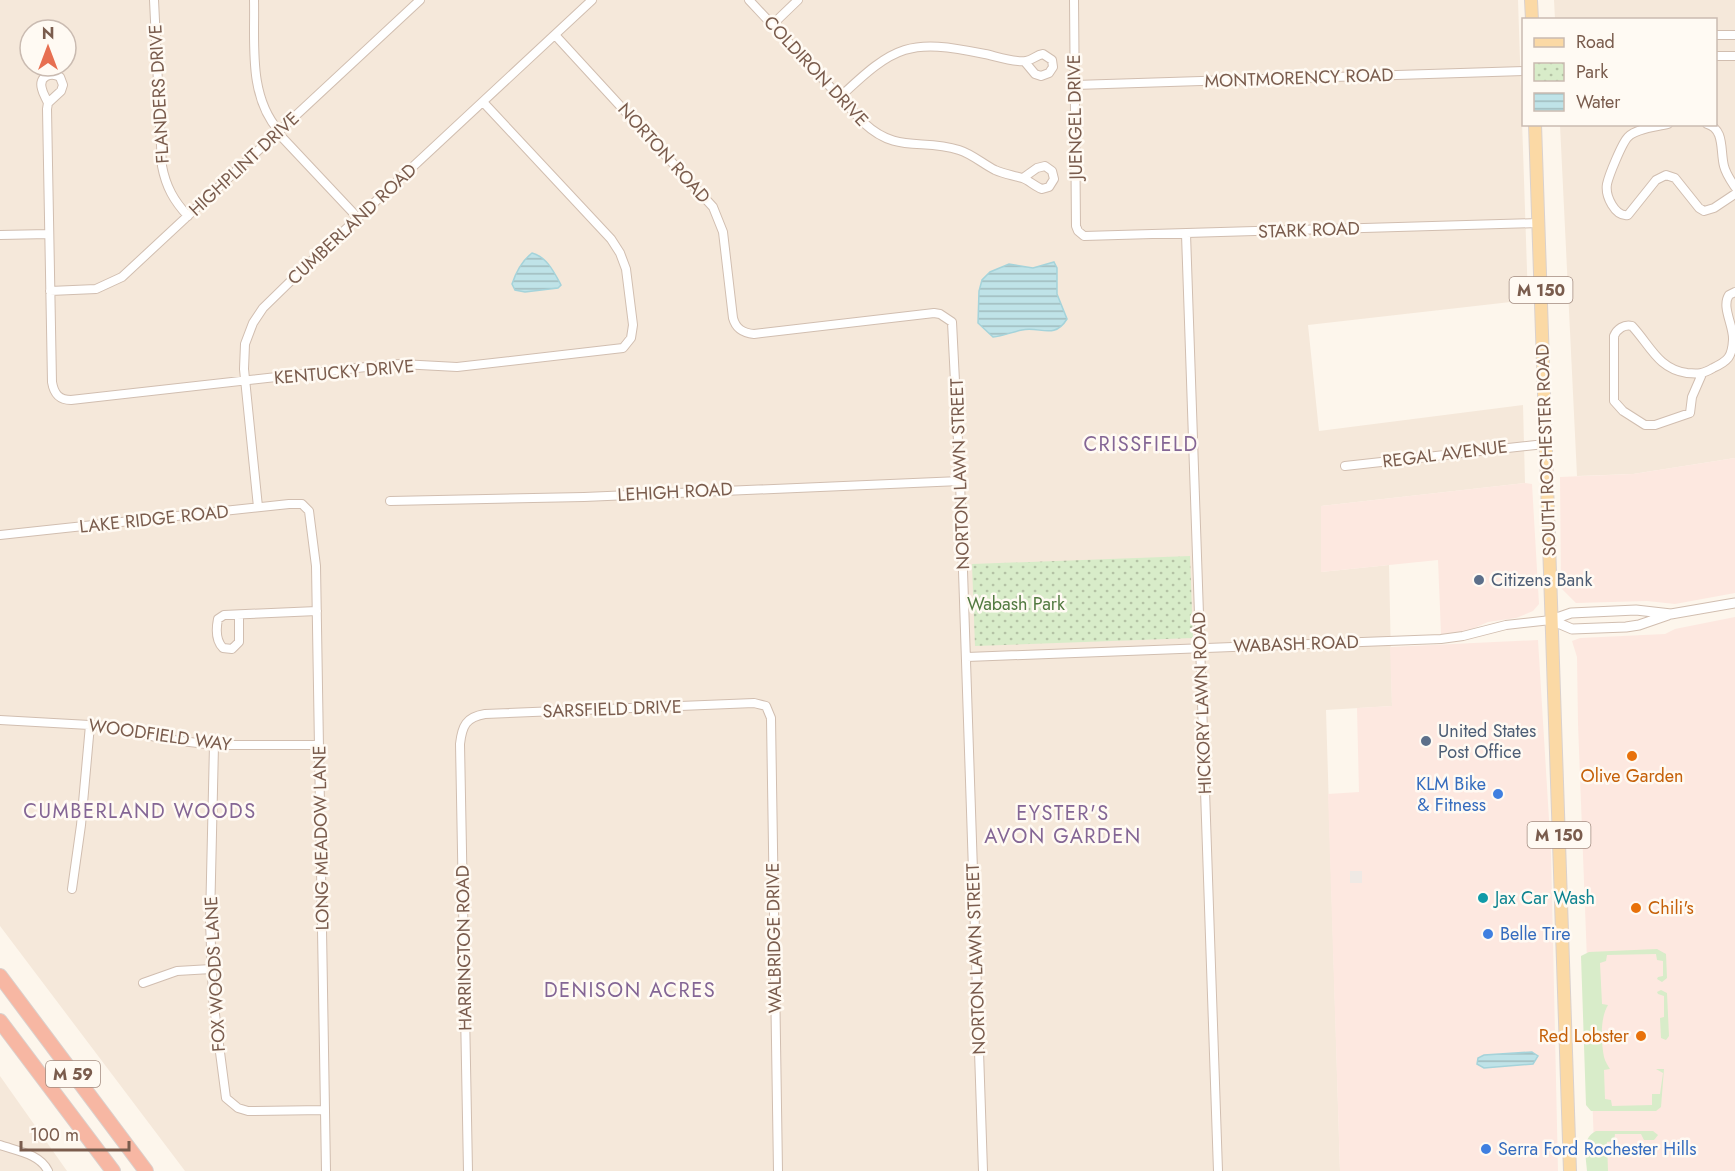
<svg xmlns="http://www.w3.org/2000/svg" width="1735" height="1171" viewBox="0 0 1735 1171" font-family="Jost,sans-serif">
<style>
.residential{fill:#f5e8da;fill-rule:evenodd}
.commercial{fill:#fde8e0}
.industrial{fill:#efe9e4}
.green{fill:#d8ecc9}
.park{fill:url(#park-dots)}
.water{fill:url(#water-rules);stroke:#a5d3da;stroke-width:1.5}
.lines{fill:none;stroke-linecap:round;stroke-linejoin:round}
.minor-casing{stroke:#d1beb0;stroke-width:10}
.tertiary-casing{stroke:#d1beb0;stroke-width:11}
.primary-casing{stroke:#dad1cd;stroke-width:14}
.motorway-casing{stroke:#dad1cd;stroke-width:16}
.minor{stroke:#fff;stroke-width:8}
.tertiary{stroke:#fff;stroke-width:9}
.primary{stroke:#fbd9a5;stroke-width:12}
.motorway{stroke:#f7b7a3;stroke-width:14}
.service-dot{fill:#5c6f8a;stroke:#fffaf3;stroke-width:2}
.food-dot{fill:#e8710a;stroke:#fffaf3;stroke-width:2}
.shop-dot{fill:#3f7fe0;stroke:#fffaf3;stroke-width:2}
.culture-dot{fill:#0f9aa8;stroke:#fffaf3;stroke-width:2}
.labels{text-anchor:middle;stroke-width:5;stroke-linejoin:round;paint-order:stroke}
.shield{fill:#fffaf3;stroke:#a28b7f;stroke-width:1.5}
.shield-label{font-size:16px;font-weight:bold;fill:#7a5c4d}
.street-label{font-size:18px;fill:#7a5c4d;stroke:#fffaf3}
.service-label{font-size:18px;fill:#4e5e75;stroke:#fffaf3;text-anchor:start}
.park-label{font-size:18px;fill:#537a41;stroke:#fffaf3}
.food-label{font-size:18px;fill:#c56008;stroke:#fffaf3}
.shop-label{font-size:18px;fill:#366cbe;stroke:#fffaf3;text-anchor:start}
.culture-label{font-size:18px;fill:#0d838f;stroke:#fffaf3;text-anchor:start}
.neighbourhood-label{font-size:20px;letter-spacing:1.5px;fill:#846695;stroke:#fffaf3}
</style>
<defs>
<pattern id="park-dots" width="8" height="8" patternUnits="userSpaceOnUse" patternTransform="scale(1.5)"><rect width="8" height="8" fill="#d8ecc9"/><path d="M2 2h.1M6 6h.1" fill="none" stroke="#b4c2a5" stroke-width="1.8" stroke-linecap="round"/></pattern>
<pattern id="water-rules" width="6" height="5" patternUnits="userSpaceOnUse" patternTransform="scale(1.5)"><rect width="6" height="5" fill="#bfe3e8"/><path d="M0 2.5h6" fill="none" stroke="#a0bbbe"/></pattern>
</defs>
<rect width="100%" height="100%" fill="#fdf6ec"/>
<path class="residential" d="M0,0H1518L1528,300L1308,325L1319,431L1523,405L1525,483L1321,506V572L1389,565L1392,706L1326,710L1340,1171H185L0,926ZM30,30H66V66H30Z
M1554,0H1735V458L1633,474L1577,476L1560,125L1716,124V20L1555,19Z
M0,1076L67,1171H0Z"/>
<path class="commercial" d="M1735,458V593L1675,604L1647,601L1576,603L1561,588L1560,477L1633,474Z
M1525,483L1532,484L1539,604L1533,611L1516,618L1488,622L1465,632L1441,634L1438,560L1321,572V506Z
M1735,617V1171H1595L1578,724L1577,657L1572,641L1580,638L1665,634L1675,629Z
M1538,640L1551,852L1558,1171H1340L1328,794L1359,792L1357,708L1392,706L1390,647Z"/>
<path class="industrial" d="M1350,871H1362V883H1350Z"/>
<path class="green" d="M1657,949L1666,954L1667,978L1662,982L1657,979L1658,977L1663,976V961L1657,960L1656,954L1607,955L1606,961L1600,963L1602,1004L1608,1005C1600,1018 1601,1041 1604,1057C1605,1061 1608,1066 1610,1069L1604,1070L1605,1099L1611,1100L1612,1106L1652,1105V1094H1660L1663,1073L1656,1069H1664L1661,1107L1656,1111H1591L1586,1105L1581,956L1589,952Z
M1661,990L1667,993L1669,1036L1666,1040L1661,1038L1660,1018L1664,1017V996L1658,994L1657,992Z
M1596,1131H1653L1658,1135L1654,1140H1644L1641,1134H1615L1614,1141L1607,1142L1608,1171H1587C1586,1157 1581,1138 1596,1131Z"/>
<path class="park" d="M1190,556L1193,638L975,646L972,564Z"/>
<path class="water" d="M532,253C547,257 554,272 561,285L558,288L525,292L515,290L512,284C516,272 523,260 532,253Z
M1054,262L1057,268V294L1067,319C1054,340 1040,326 1022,330C1012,332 1003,336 993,337L978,323L979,291L982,280L990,272L1009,264L1033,268Z
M1532,1052L1538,1056L1533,1064L1484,1068L1477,1064L1478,1058L1484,1055Z"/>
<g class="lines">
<defs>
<path id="minor" d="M154,0L162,166C166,187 174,201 188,216
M254,0C255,44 248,96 279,131
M749,0L864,123C897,154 922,138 959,150C972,154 983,164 995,170C1004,174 1012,175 1022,178C1029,180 1034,186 1042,189L1049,187L1054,179L1052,171L1045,166L1037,168L1023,178
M1074,0L1076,226L1078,231L1084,236L1538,223
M772,25L798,0
M555,35L713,207L723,232L733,318C736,329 743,333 754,334L934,313L940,314L952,322L960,481L983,1171
M1716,35H1735
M1716,56H1735
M1075,85L1524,71
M840,97C895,45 909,38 985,54C995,56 1017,63 1026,61C1033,60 1036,55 1043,54L1052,60L1053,67L1049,73L1041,76L1035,74L1025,62
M48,103C46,98 43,94 42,89C38,76 51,72 60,77L63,85L61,91L48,103L47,109L52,382C54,394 59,400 71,400L384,365L401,364L457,367L623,348L631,338L633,325L626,269L620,253L611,239L483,102
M1668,124C1657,127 1637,128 1628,137C1622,143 1609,175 1607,184C1605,196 1615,217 1628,215L1656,180L1666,175L1675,178L1699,208L1704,211L1714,208L1735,194
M1707,124C1725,129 1720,151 1724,166C1726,174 1731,181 1735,187
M278,133L358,218
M1186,234L1218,1171
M0,235L49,234
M50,291L96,289L122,277L420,0
M1702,374L1692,397L1690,413L1655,425H1645L1623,411L1614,401V336C1617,329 1624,324 1632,326C1650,345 1658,369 1687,373C1698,374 1703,374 1713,368C1728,361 1732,357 1733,340C1734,326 1721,307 1729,295L1735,292
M1345,466L1545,444
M390,501L584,497L960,481
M258,507L244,369L245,344L253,323L263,308L304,268L592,0
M0,535L289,504H302L309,511L316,566L326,1171
M239,615V642L232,649L223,648C216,641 216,629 218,619L224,615L317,611
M967,657L1441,639L1463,636L1506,625L1551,620
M0,720L107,726L165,739L214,745H319
M214,745L210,921L213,999L226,1098L238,1108L248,1111L325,1110
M72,889L81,825L90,725
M143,983L177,971L211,969
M0,1145C17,1151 40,1154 48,1171
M468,1171L460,744C462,726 466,717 485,714L754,703L766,706L771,718L778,1171"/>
<path id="tertiary" d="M1551,620L1571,613L1636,610L1671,614L1735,603
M1551,620L1572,629L1626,627L1639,625L1668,615"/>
<path id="primary" d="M1531,0L1532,20
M1535,124L1570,1171"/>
<path id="motorway" d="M0,976L146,1171
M0,1021L113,1171"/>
</defs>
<use href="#minor" class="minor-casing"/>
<use href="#tertiary" class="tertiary-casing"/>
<use href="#primary" class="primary-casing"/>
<use href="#motorway" class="motorway-casing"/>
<use href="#minor" class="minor"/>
<use href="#tertiary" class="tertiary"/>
<use href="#primary" class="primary"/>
<use href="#motorway" class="motorway"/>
</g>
<g class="service-dot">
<circle cx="1479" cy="580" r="6"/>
<circle cx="1426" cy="741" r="6"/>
</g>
<g class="food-dot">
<circle cx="1632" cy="756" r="6"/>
<circle cx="1636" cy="908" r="6"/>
<circle cx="1641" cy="1036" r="6"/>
</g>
<g class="shop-dot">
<circle cx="1498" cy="794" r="6"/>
<circle cx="1488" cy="934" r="6"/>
<circle cx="1486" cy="1149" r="6"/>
</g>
<circle class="culture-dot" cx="1483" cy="898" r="6"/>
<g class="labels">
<g class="shield">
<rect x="1509.5" y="277" width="63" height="26" rx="4.5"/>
<rect x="1527.5" y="822" width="63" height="26" rx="4.5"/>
<rect x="46" y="1061" width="54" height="26" rx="4.5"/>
</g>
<g class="shield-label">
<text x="1541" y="296">M 150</text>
<text x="1559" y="841">M 150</text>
<text x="73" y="1080">M 59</text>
</g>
<g class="street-label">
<text transform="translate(816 71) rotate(47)" y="6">COLDIRON DRIVE</text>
<text transform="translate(1299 78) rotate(-2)" y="6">MONTMORENCY ROAD</text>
<text transform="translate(159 94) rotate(-93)" y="6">FLANDERS DRIVE</text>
<text transform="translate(1075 117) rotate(-91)" y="6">JUENGEL DRIVE</text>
<text transform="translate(664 153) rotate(48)" y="6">NORTON ROAD</text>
<text transform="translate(244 164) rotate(-43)" y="6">HIGHPLINT DRIVE</text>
<text transform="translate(352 224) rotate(-43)" y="6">CUMBERLAND ROAD</text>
<text transform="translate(1309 230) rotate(-2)" y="6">STARK ROAD</text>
<text transform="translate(344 372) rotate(-5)" y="6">KENTUCKY DRIVE</text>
<text transform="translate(1546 450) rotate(-92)" y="6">SOUTH ROCHESTER ROAD</text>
<text transform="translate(1445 454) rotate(-7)" y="6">REGAL AVENUE</text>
<text transform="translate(960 474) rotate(-92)" y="6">NORTON LAWN STREET</text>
<text transform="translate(675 492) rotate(-3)" y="6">LEHIGH ROAD</text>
<text transform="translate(154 519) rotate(-6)" y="6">LAKE RIDGE ROAD</text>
<text transform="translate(1296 644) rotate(-2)" y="6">WABASH ROAD</text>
<text transform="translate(1202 703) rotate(-92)" y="6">HICKORY LAWN ROAD</text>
<text transform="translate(612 709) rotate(-2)" y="6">SARSFIELD DRIVE</text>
<text transform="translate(160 735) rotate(8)" y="6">WOODFIELD WAY</text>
<text transform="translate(321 838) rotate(-91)" y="6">LONG MEADOW LANE</text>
<text transform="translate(774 938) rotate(-91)" y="6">WALBRIDGE DRIVE</text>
<text transform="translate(464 948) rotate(-91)" y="6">HARRINGTON ROAD</text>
<text transform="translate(976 959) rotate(-92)" y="6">NORTON LAWN STREET</text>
<text transform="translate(215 974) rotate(-93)" y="6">FOX WOODS LANE</text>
</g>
<g class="service-label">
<text x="1491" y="586">Citizens Bank</text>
<text x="1438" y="737">United States<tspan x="1438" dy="21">Post Office</tspan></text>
</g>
<g class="park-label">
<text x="1016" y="610">Wabash Park</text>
</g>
<g class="food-label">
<text x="1632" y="782">Olive Garden</text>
<text x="1648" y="914" text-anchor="start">Chili's</text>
<text x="1629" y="1042" text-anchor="end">Red Lobster</text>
</g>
<g class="shop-label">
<text x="1486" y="790" text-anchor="end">KLM Bike<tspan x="1486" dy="21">&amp; Fitness</tspan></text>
<text x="1500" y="940">Belle Tire</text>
<text x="1498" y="1155">Serra Ford Rochester Hills</text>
</g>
<g class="culture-label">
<text x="1495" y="904">Jax Car Wash</text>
</g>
<g class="neighbourhood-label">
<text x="1141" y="451">CRISSFIELD</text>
<text x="140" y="818">CUMBERLAND WOODS</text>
<text x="1063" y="820">EYSTER'S<tspan x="1063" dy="23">AVON GARDEN</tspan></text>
<text x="630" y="997">DENISON ACRES</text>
</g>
</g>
<rect x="1522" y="18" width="195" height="108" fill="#fffaf3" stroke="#cabbb1" stroke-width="1.5"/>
<rect x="1534" y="38" width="30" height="9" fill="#fbd9a5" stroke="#cabbb1" stroke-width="1.5"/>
<text x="1576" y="48" font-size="18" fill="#7a5c4d">Road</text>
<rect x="1534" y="63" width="30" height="18" fill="url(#park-dots)" stroke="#cabbb1" stroke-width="1.5"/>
<text x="1576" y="78" font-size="18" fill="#7a5c4d">Park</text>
<rect x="1534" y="93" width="30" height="18" fill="url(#water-rules)" stroke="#cabbb1" stroke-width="1.5"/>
<text x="1576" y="108" font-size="18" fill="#7a5c4d">Water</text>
<g transform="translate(48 48)"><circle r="28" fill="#fffaf3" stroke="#cabbb1" stroke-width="1.5"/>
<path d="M0-4.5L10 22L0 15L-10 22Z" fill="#e76f51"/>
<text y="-9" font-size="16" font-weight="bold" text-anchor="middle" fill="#7a5c4d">N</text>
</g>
<path d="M21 1141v9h108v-9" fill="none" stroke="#7a5c4d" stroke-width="3"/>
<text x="30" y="1141" font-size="18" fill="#7a5c4d" stroke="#fffaf3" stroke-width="4.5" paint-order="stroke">100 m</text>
</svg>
